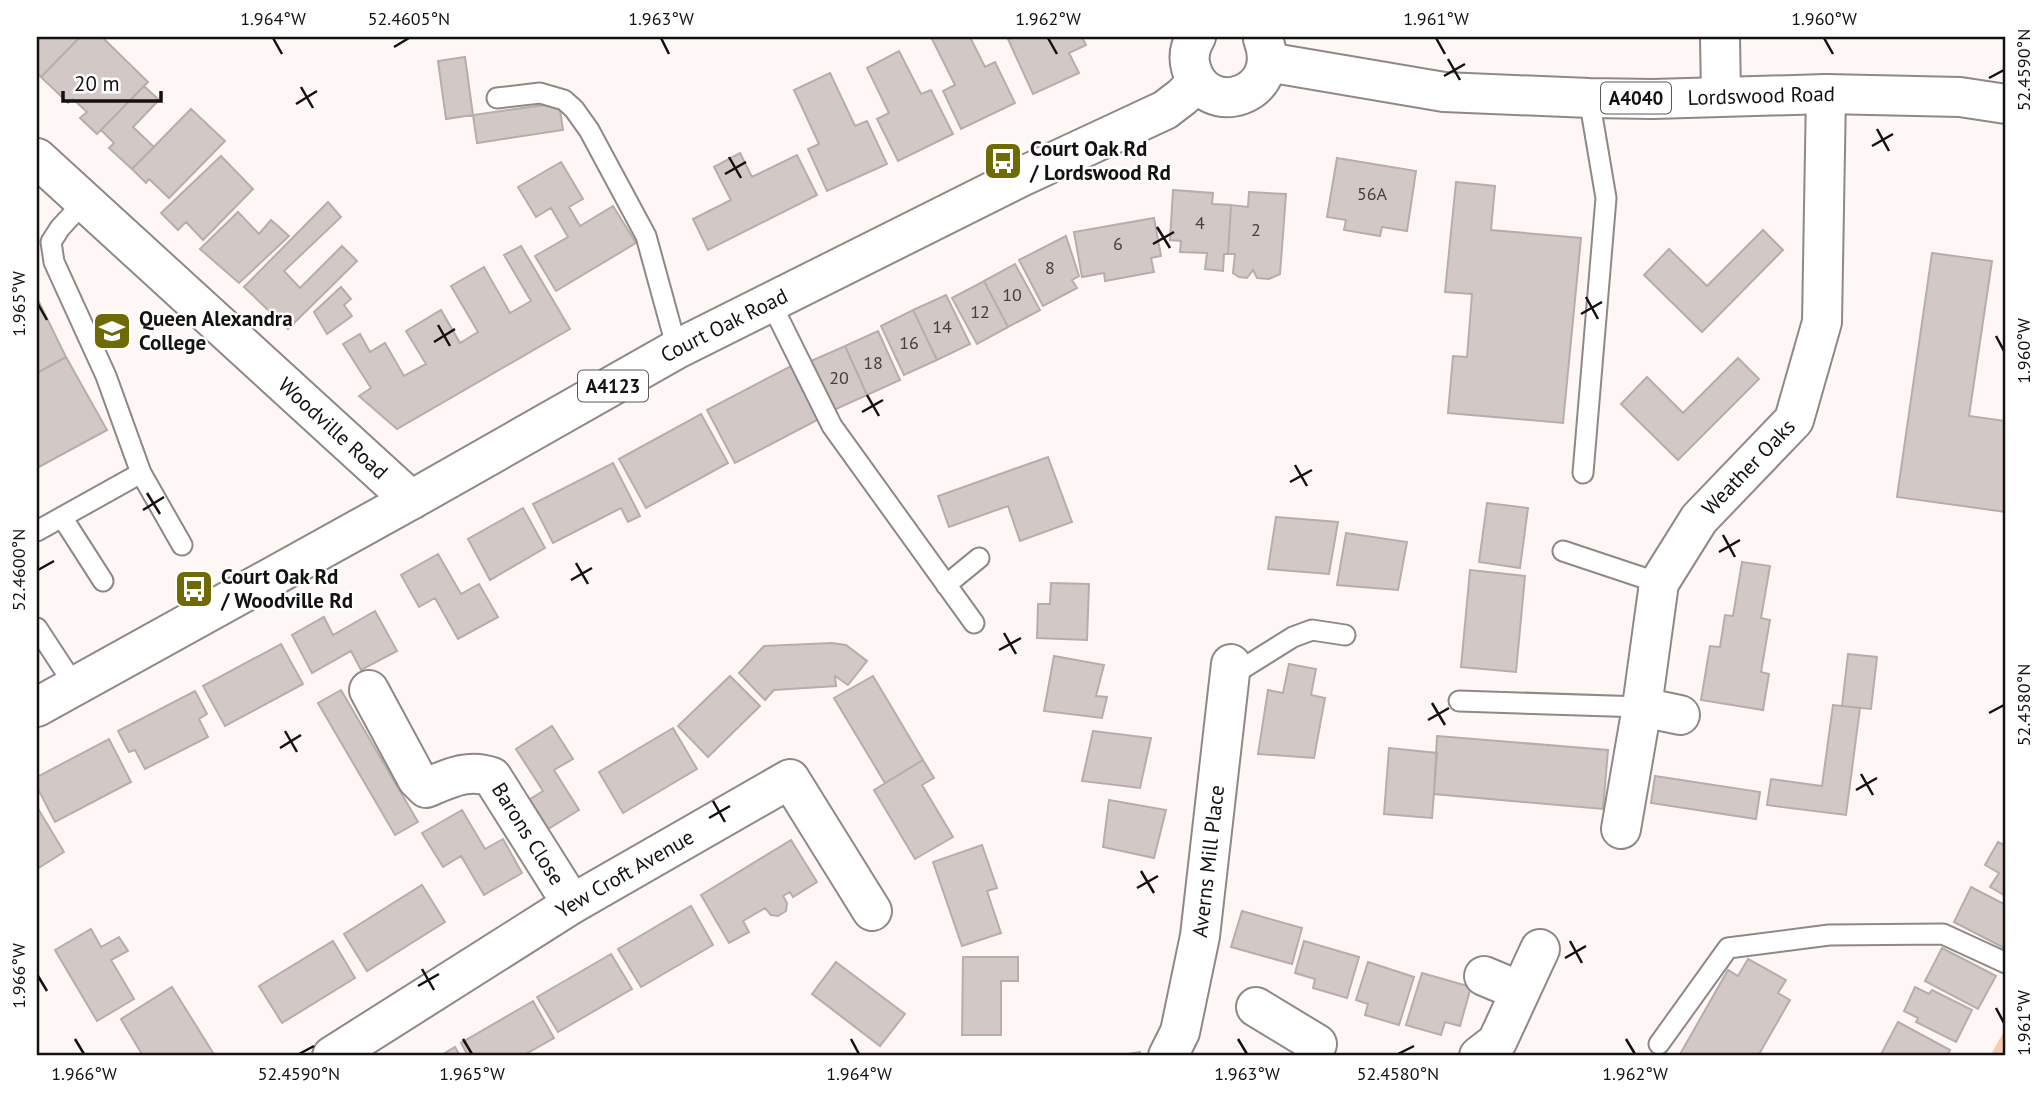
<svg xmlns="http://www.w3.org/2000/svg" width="2043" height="1093" viewBox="0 0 2043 1093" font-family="'PT Sans',sans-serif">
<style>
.green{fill:#f9ccb2}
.building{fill:#d2c8c6;stroke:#b7adab;stroke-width:2}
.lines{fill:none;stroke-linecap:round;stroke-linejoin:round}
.service-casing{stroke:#908787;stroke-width:23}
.minor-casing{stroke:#908787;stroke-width:42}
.primary-casing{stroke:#908787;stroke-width:42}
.service{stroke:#fff;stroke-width:19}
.minor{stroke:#fff;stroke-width:38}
.primary{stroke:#fff;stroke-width:38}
.ticks{fill:none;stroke:#141111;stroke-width:2.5}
.labels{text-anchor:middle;stroke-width:5;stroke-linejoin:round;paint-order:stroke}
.number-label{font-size:18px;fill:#443f3e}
.shield{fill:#fff;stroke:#5a5858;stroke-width:2}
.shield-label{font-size:19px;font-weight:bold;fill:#141111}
.street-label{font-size:21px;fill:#141111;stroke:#fff}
.poi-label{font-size:21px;font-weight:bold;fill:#141111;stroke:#fff;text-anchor:start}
.neatline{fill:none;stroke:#141111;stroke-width:2.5}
.ticks-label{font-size:18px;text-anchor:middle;fill:#141111}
</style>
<rect width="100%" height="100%" fill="#fff6f6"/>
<path class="green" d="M2006,1028V1056H1990Z"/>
<path class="building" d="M37,37H80L41,77L37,73Z
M80,37H102L148,82L97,134L80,118L87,112L73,99L68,103L41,77Z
M931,37H970L985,67L995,62L1015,103L961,129L943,91L955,85Z
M1014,37H1082L1086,45L1069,53L1079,73L1033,94L1008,39Z
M899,51L921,94L931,90L953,134L898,161L877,119L889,113L867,68Z
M465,57L473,115L446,119L438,61Z
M830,73L855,126L867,121L887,164L827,191L808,149L819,144L794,90Z
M144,86L159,100L133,127L154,147L132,169L109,148L114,143L101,130Z
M559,103L563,130L477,143L473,115Z
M191,109L225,141L169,198L149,179L146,183L132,169Z
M740,153L752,177L797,155L817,195L708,250L693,219L731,200L714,167Z
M221,156L253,189L203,240L186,222L178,230L161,213Z
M1337,158L1416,171L1407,231L1382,227L1380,236L1344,230L1346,220L1327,217Z
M561,162L583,199L569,207L580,226L613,206L636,243L556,291L535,256L568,237L551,208L536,217L518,187Z
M1456,182L1495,186L1491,230L1581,238L1563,423L1448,413L1453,356L1467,357L1472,294L1445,292Z
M1173,190L1213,193L1212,204L1231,205L1228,254H1224L1223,271L1205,269L1207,253L1180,252L1181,241L1170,240Z
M1249,192L1286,194L1280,274L1269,279L1257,278L1253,270L1247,278L1239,277L1233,273L1235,254H1228L1231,205L1248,207Z
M328,202L341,217L284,271L300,288L342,246L357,261L288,329L244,287Z
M238,212L259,234L271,220L289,236L239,283L200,249Z
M1154,218L1161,256L1151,258L1154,272L1105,281L1104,273L1082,277L1074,232Z
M1763,230L1783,250L1702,332L1644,275L1669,249L1707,286Z
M1066,236L1079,276L1072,280L1077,288L1043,306L1019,260Z
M521,246L570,329L397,429L359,396L371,388L343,344L360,334L370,352L385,343L404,376L426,364L406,331L441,310L460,343L478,332L451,286L484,267L510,313L531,301L504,255Z
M1932,253L1992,261L1969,416L2006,421V512L1897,497Z
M1015,264L1040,310L1008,327L984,281Z
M984,281L1008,327L977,344L952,298Z
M341,287L351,299L344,305L352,316L327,334L314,312Z
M946,295L970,344L937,360L913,310Z
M37,298L66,357L37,373Z
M913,310L937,360L904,375L881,326Z
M878,331L900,380L867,395L845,346Z
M845,346L867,395L834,410L811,361Z
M66,357L107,430L37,468V373Z
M1738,358L1759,379L1678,460L1621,404L1647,377L1683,413Z
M791,366L819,419L735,463L707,410Z
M701,414L728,463L646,508L619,459Z
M1048,457L1072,522L1020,541L1008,506L949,527L938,496Z
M613,463L640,516L628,522L621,508L553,543L533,504Z
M1487,503L1528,508L1520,568L1479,562Z
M523,508L545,548L490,580L468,539Z
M1276,517L1338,522L1329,574L1268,569Z
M1346,533L1407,542L1398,590L1337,585Z
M438,554L461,594L479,584L498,617L458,639L435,598L419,607L401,575Z
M1742,562L1770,566L1761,618L1770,620L1761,672L1769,674L1763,710L1701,700L1710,646L1720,647L1725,615L1733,616Z
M1470,570L1525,576L1516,672L1461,667Z
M1051,583L1089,584L1087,640L1037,638L1038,604H1050Z
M375,611L397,651L361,670L351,651L312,673L292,635L324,617L333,635Z
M832,643L846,645L867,661L848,685L835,676L836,686L774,690L765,700L739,673L764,646Z
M281,644L303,684L225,726L203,686Z
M1848,654L1877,657L1871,709L1842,706Z
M1054,656L1104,665L1096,696L1107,697L1102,718L1044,711Z
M1289,664L1316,669L1311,695L1325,698L1314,758L1258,754L1268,690L1283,693Z
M730,676L760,706L708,757L678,726Z
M873,676L923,760L885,783L834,698Z
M341,690L418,822L395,835L318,703Z
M195,691L207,714L199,719L208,737L145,769L135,750L129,752L118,731Z
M1833,705L1860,708L1846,815L1767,805L1771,779L1822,786Z
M552,726L573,759L554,770L579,810L540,834L522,804L543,791L516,749Z
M673,728L697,769L623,813L599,772Z
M1093,731L1151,738L1140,788L1082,781Z
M1437,736L1608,750L1603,809L1434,794Z
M109,739L131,782L55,822L37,787V777Z
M1389,748L1437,753L1432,818L1384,814Z
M923,760L934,778L922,785L953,837L915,859L874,790Z
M1655,776L1760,792L1756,819L1651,803Z
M1109,800L1166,810L1154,858L1103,847Z
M37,807L64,852L37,869Z
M462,810L485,849L503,839L522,873L484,895L461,856L443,867L422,833Z
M791,840L817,882L793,897L790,892L783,896L787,903L786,911L778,916L771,915L765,908L743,921L749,932L729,943L701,895Z
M1998,842L2006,846V896L1990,887L1999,873L1985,865Z
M982,845L997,888L987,891L1001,933L962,946L933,862Z
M422,885L445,922L367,971L344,934Z
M1971,887L2006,905V949L1954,922Z
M691,906L713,945L641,987L618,949Z
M1242,911L1302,928L1292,964L1231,947Z
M91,929L101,947L119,937L128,951L111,960L134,999L97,1021L55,950Z
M333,941L355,978L282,1023L259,986Z
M1304,941L1359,957L1347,998L1313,988L1315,979L1295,973Z
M1942,948L1996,976L1978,1009L1925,981Z
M611,954L632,989L558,1032L537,997Z
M963,957H1018V981H1001V1035H962Z
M1748,959L1786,980L1778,993L1790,1000L1758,1056H1679L1728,970L1738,976Z
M836,962L905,1014L880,1046L812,994Z
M1368,962L1414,977L1399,1025L1365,1015L1368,1004L1356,1000Z
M1422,973L1471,987L1460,1026L1445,1022L1441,1035L1406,1025Z
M172,987L215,1056H143L121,1019Z
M1915,987L1929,994L1932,990L1972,1010L1956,1042L1916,1022L1918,1018L1904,1011Z
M533,1001L554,1038L522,1056H468L461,1043Z
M1898,1022L1950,1050L1947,1056H1880Z
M455,1047L460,1056H440Z
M1140,1052V1056H1116Z"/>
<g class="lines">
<defs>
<path id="service" d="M497,98L540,93L564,100L574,109L589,130L646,236L677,349
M84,202L60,228L51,242L54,262L106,376L141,473L182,545
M770,301L832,426L974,623
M1583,473L1606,198L1589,98
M62,517L103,581
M37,531L141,473
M1563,551L1659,583
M946,585L979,558
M37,628L75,686
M1229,677L1293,637L1312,630L1345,635
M1459,701L1642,707
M1659,1044L1728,948L1829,935L1943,934L2006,963"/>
<g id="minor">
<path d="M1720,37L1721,95"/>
<path id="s1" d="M37,158L411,500"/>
<path id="s2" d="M369,690L417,779L426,788C448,779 468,768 492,777L572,904"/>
<path d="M1642,707L1680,715"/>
<path id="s3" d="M1621,829L1642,707L1659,583L1699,519L1794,420L1822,322L1826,94"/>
<path d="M1484,976L1520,991"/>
<path d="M1256,1007L1317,1044"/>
<path id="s4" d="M332,1056L572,904L790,779L872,911"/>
<path id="s5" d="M1168,1056L1180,1032L1200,936L1231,664"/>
<path d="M1479,1056L1497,1042L1540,949"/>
</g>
<g id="primary">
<path d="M1196,37C1190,46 1188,57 1191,68C1206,121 1285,96 1263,39"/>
<path id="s6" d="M1267,62L1444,92L1589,98L1653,99L1826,94L1960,97L2006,104"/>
<path id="s7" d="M37,707L411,500L677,349L1021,177L1165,110L1182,97L1197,82"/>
</g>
</defs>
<use href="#service" class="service-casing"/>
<use href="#minor" class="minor-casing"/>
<use href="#primary" class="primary-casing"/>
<use href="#service" class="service"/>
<use href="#minor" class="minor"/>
<use href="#primary" class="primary"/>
</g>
<path class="ticks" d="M273,38L282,54M661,38L669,54M1048,38L1057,54M1436,38L1445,54M1824,38L1833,54M394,47L409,38M1448,59L1460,80M1444,76L1465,64M1989,78L2004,70M301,87L313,108M296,104L317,91M1877,129L1889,151M1872,146L1893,134M729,157L741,178M725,174L746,162M1157,227L1170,248M1153,244L1174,232M1586,297L1598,319M38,304L47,320M1581,314L1602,302M438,325L450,346M1996,336L2004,351M434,342L455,329M867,395L879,416M862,412L883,400M1295,465L1307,486M1290,482L1312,470M147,493L160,514M143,510L164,497M1723,535L1735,557M1719,552L1740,540M576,563L588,584M38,570L54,561M571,580L592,568M1004,633L1016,654M999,650L1021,638M1432,703L1445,725M1989,713L2004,705M1428,720L1449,708M285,731L297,752M280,748L301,735M1861,774L1873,795M1856,790L1877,778M713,801L725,822M709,818L730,806M1141,871L1154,893M1137,888L1158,876M1570,941L1582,963M1565,958L1586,946M422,969L434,990M38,976L47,991M418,986L439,974M1996,1008L2004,1023M75,1039L84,1054M463,1039L472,1054M851,1039L859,1054M1238,1039L1247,1054M1626,1039L1635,1054M299,1054L314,1046M1398,1054L1414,1046"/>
<defs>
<symbol id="bus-square" viewBox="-11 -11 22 22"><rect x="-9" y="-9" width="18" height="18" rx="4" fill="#6e6a06" stroke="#fff"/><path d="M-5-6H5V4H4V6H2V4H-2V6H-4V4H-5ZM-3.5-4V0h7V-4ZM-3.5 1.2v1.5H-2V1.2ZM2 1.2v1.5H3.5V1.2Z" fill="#fff"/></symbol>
<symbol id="university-square" viewBox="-11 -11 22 22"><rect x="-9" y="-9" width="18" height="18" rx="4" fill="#6e6a06" stroke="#fff"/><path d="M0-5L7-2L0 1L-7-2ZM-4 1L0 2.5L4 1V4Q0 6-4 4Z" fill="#fff"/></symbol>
</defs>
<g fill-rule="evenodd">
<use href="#bus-square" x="981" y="139" width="44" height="44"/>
<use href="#university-square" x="90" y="309" width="44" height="44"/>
<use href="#bus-square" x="172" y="567" width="44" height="44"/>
</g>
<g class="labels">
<g class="number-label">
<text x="1372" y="200">56A</text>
<text x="1200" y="229">4</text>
<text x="1256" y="236">2</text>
<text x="1118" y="250">6</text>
<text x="1050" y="274">8</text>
<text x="1012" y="301">10</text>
<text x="980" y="318">12</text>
<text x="942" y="333">14</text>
<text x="909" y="349">16</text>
<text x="873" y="369">18</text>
<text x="839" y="384">20</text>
</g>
<g class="shield">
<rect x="1601" y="82.5" width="70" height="31" rx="5"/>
<rect x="578" y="370.5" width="70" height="31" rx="5"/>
</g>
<g class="shield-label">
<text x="1636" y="105">A4040</text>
<text x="613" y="393">A4123</text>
</g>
<g class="street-label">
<text dy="7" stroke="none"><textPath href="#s6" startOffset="497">Lordswood Road</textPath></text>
<text dy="7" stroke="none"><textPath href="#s7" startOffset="786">Court Oak Road</textPath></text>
<text dy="7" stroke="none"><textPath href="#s1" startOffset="401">Woodville Road</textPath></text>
<text dy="7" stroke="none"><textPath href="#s3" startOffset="396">Weather Oaks</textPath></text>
<text dy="7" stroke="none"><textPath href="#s2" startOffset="250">Barons Close</textPath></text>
<text dy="7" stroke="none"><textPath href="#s5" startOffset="200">Averns Mill Place</textPath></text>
<text dy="7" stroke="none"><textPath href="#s4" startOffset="345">Yew Croft Avenue</textPath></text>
</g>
<g class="poi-label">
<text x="1030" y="156">Court Oak Rd<tspan x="1030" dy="24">/ Lordswood Rd</tspan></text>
<text x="139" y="326">Queen Alexandra<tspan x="139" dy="24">College</tspan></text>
<text x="221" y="584">Court Oak Rd<tspan x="221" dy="24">/ Woodville Rd</tspan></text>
</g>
</g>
<rect width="2043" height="1093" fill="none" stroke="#ffffff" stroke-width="77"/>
<path d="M63 91v10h98v-10" fill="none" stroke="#141111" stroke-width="3.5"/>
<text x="74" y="91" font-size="21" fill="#141111" stroke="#ffffff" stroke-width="5" paint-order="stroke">20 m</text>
<rect x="38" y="38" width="1966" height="1016" class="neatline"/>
<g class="ticks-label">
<text x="273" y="25">1.964°W</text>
<text x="409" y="25">52.4605°N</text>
<text x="661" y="25">1.963°W</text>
<text x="1048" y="25">1.962°W</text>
<text x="1436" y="25">1.961°W</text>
<text x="1824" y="25">1.960°W</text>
<text transform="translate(2024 70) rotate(-90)" y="6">52.4590°N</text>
<text transform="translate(19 304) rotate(-90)" y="6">1.965°W</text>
<text transform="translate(2024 351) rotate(-90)" y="6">1.960°W</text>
<text transform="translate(19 570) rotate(-90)" y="6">52.4600°N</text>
<text transform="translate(2024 705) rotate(-90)" y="6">52.4580°N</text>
<text transform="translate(19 976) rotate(-90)" y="6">1.966°W</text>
<text transform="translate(2024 1023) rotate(-90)" y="6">1.961°W</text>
<text x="84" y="1080">1.966°W</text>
<text x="299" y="1080">52.4590°N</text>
<text x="472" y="1080">1.965°W</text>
<text x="859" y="1080">1.964°W</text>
<text x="1247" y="1080">1.963°W</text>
<text x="1398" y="1080">52.4580°N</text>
<text x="1635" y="1080">1.962°W</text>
</g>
</svg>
